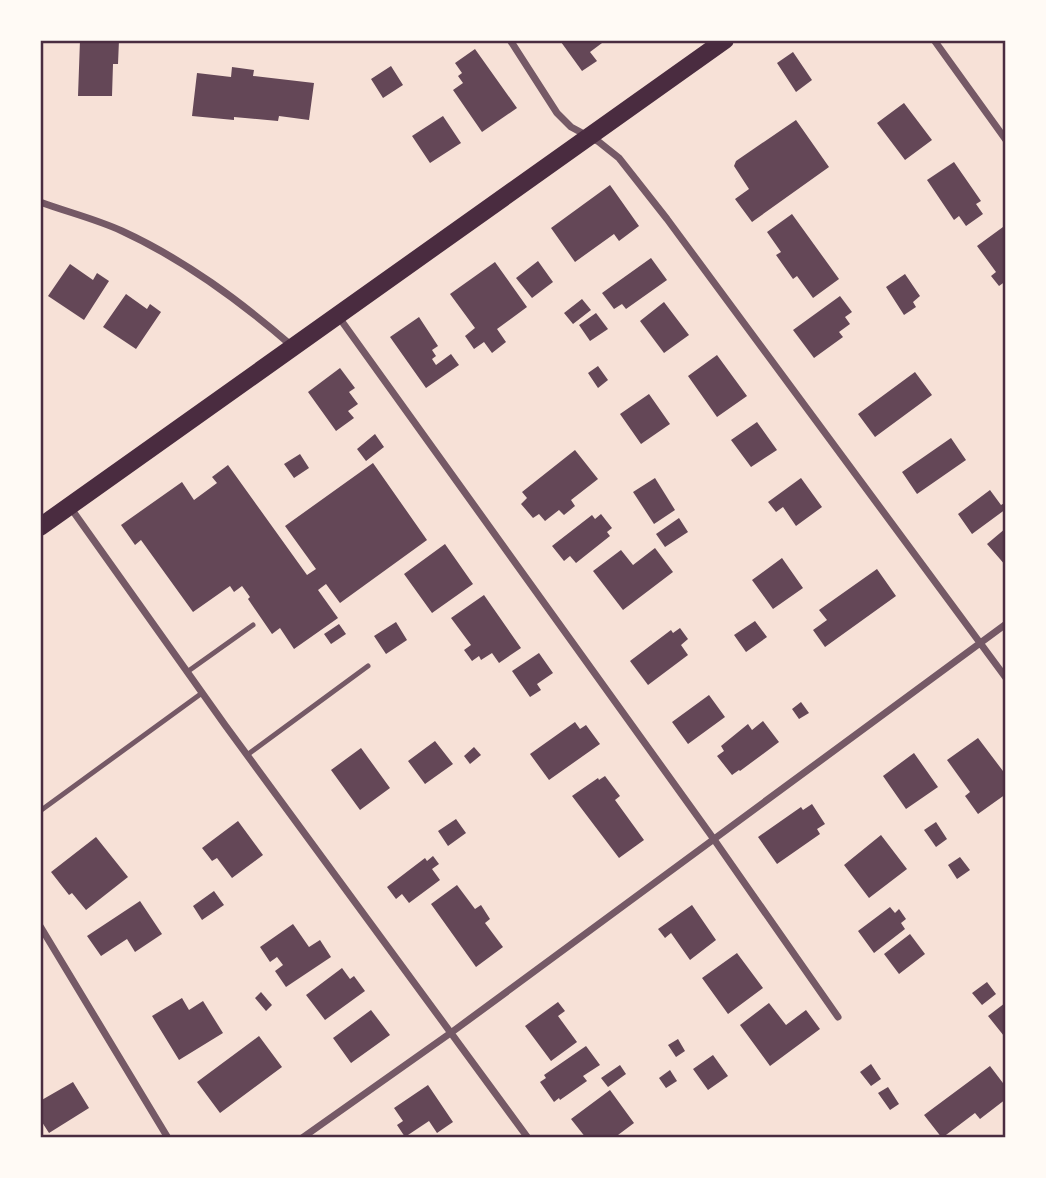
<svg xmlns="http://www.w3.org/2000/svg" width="1046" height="1178" viewBox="0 0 1046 1178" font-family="Signika,sans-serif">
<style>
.building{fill:#644757}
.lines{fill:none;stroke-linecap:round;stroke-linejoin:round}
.service{stroke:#755966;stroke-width:5}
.minor{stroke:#755966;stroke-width:7}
.primary{stroke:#4a2c40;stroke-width:18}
.neatline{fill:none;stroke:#4a2c40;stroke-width:2.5}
</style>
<rect width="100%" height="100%" fill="#f7e1d7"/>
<path class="building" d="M80,40H119L118,64H113L112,96H78Z
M563,40H606L590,52L597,61L582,71L561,42Z
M475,49L517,108L482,132L453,90L463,83L458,76L462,73L455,63Z
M793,52L812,80L796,92L777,63Z
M391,66L403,85L383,98L371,79Z
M232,67L254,70L253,76L314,83L309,120L279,116L278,121L234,117V120L192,116L197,73L231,77Z
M904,103L932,140L905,160L877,123Z
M443,116L461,143L430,163L412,136Z
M796,120L829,167L752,222L735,199L749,189L734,166L736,161Z
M954,162L981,201L976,204L983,214L966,226L959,216L954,220L927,180Z
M610,185L639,226L619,241L614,234L575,262L551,228Z
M792,214L839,279L813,298L797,276L793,279L776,255L781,252L767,232Z
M1003,227L1006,231V281L999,286L991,276L996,272L977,246Z
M651,258L667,280L626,309L622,304L614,309L602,293Z
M538,261L553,282L532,298L516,278Z
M495,262L527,307L497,329L506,342L492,353L484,342L474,349L465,336L475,328L450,294Z
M70,264L93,280L97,273L109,281L84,320L48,296Z
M905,274L920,296L913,302L916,307L904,315L886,287Z
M126,294L147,309L150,304L161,312L136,349L103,327Z
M840,296L852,312L845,317L850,324L839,332L843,337L814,358L793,330Z
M582,299L591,310L573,324L564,313Z
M664,302L689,335L664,353L640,321Z
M596,313L608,329L590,341L579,325Z
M419,317L438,346L432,350L436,356L432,359L436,365L451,354L459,365L426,388L390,337Z
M717,355L747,396L717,417L688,376Z
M598,366L608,380L598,388L588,373Z
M340,368L355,388L349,392L358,404L348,411L354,418L336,431L308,392Z
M915,372L932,395L875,437L858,414Z
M649,394L670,424L641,444L620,414Z
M757,422L777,450L751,467L731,440Z
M375,434L384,447L366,461L357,449Z
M951,438L966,460L917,494L902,472Z
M575,450L598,479L571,500L575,506L564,515L559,510L545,521L539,514L533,518L521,504L527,498L522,492Z
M300,454L309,468L294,478L284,464Z
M373,463L427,540L340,603L326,584L318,590L338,618L294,649L280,628L272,634L248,599L250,597L242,586L234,592L230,586L193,612L141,540L135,545L121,525L182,482L194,500L217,483L212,477L228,465L307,575L316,569L285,526Z
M655,478L675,510L654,524L633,492Z
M801,478L822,507L796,526L783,507L776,512L768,502Z
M990,490L1001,505L1006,502V509L972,534L958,514Z
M601,514L612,528L607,532L610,536L576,563L570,556L564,561L552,546L592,515L595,519Z
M679,518L688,532L665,547L656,534Z
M1006,528V566L987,544Z
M445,544L473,584L432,613L404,574Z
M655,548L673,572L623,610L593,571L621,550L633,565Z
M782,558L803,588L773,609L752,580Z
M877,569L896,596L825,647L813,630L827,620L819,610Z
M484,595L521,648L499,663L492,653L481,660L479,656L472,661L464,650L471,645L451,618Z
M755,621L767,637L746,652L734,635Z
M396,622L407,640L386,654L374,636Z
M339,624L346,634L331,644L324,634Z
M680,628L688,639L681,645L688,655L648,685L630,661L671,630L673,633Z
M539,653L553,673L537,684L541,690L530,697L512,671Z
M709,695L725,717L688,744L672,722Z
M801,702L809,713L799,719L792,709Z
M763,721L779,742L740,771L739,770L732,775L717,756L724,751L721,746L748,724L752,730Z
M575,722L580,729L586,725L600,744L549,780L530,754Z
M978,738L1006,775V794L978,814L965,796L970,792L947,760Z
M435,741L453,764L425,784L408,761Z
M474,747L481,755L470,764L464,756Z
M361,748L390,788L360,810L331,770Z
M914,753L938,787L906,809L883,776Z
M605,776L620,796L615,800L644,840L619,858L572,796L598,778L599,780Z
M812,804L825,824L817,829L820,834L777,864L758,837L801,807L803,810Z
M456,819L466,833L448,846L438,831Z
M238,821L263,855L232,878L217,858L212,861L202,848Z
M936,822L947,839L936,847L924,830Z
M881,835L907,869L869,898L844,865Z
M96,837L128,877L86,910L72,893L69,895L51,872Z
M433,856L439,864L432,869L440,880L409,903L402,894L396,899L387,887L425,858L427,861Z
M960,857L970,870L957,879L948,865Z
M457,885L475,909L481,905L490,919L485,923L503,947L476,967L431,904Z
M214,891L224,905L202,920L193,906Z
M140,901L162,934L135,952L127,939L101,956L87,936Z
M692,905L716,940L690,960L671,933L665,938L658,929Z
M890,907L895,913L899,909L906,919L901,923L905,929L874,953L858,931Z
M293,924L309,947L320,940L331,957L286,987L275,971L283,965L277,957L270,962L260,947Z
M910,934L925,954L899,974L884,954Z
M737,953L763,988L728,1014L702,978Z
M342,968L350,979L354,976L365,991L325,1020L306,995Z
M987,982L996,994L982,1005L972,993Z
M261,992L272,1005L266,1011L255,998Z
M182,998L189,1010L203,1001L223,1033L179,1060L152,1016Z
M558,1002L565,1011L558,1016L577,1042L551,1061L525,1026Z
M769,1003L786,1025L806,1010L820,1029L770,1066L740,1025Z
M1005,1003L1006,1035L1004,1036L988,1016Z
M371,1010L390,1035L351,1063L333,1038Z
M259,1036L282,1067L220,1113L197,1082Z
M678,1039L685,1051L676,1057L668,1045Z
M586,1046L600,1065L583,1076L587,1081L560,1100L559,1098L554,1102L540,1082L546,1078L544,1075Z
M713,1055L728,1076L708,1090L693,1069Z
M871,1064L881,1079L871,1086L860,1072Z
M620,1065L626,1074L608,1087L601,1078Z
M990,1066L1006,1087V1099L980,1119L975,1113L942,1138L924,1115Z
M670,1070L677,1081L666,1088L659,1078Z
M73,1082L89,1108L49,1133L40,1119V1101Z
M428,1085L453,1122L437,1133L429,1121L405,1137L397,1125L403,1121L394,1108Z
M888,1087L899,1104L890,1110L878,1093Z
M610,1090L634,1123L614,1138H586L571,1119Z"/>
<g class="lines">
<path class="service" d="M187,672L253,625
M247,755L368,666
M40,811L202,693"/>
<path class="minor" d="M510,40L557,113L571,127L599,142L619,158L667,219L1006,678
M934,40L1006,140
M40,202C67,212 96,219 122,231C185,260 240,301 292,346
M338,316L713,838L838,1017
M70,507L225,725L528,1138
M40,926L168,1138
M302,1138L452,1032L1006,624"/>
<path class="primary" d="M40,527L725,40"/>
</g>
<rect width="1046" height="1178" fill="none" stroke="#fffaf5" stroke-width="84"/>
<rect x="42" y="42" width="962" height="1094" class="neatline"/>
</svg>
